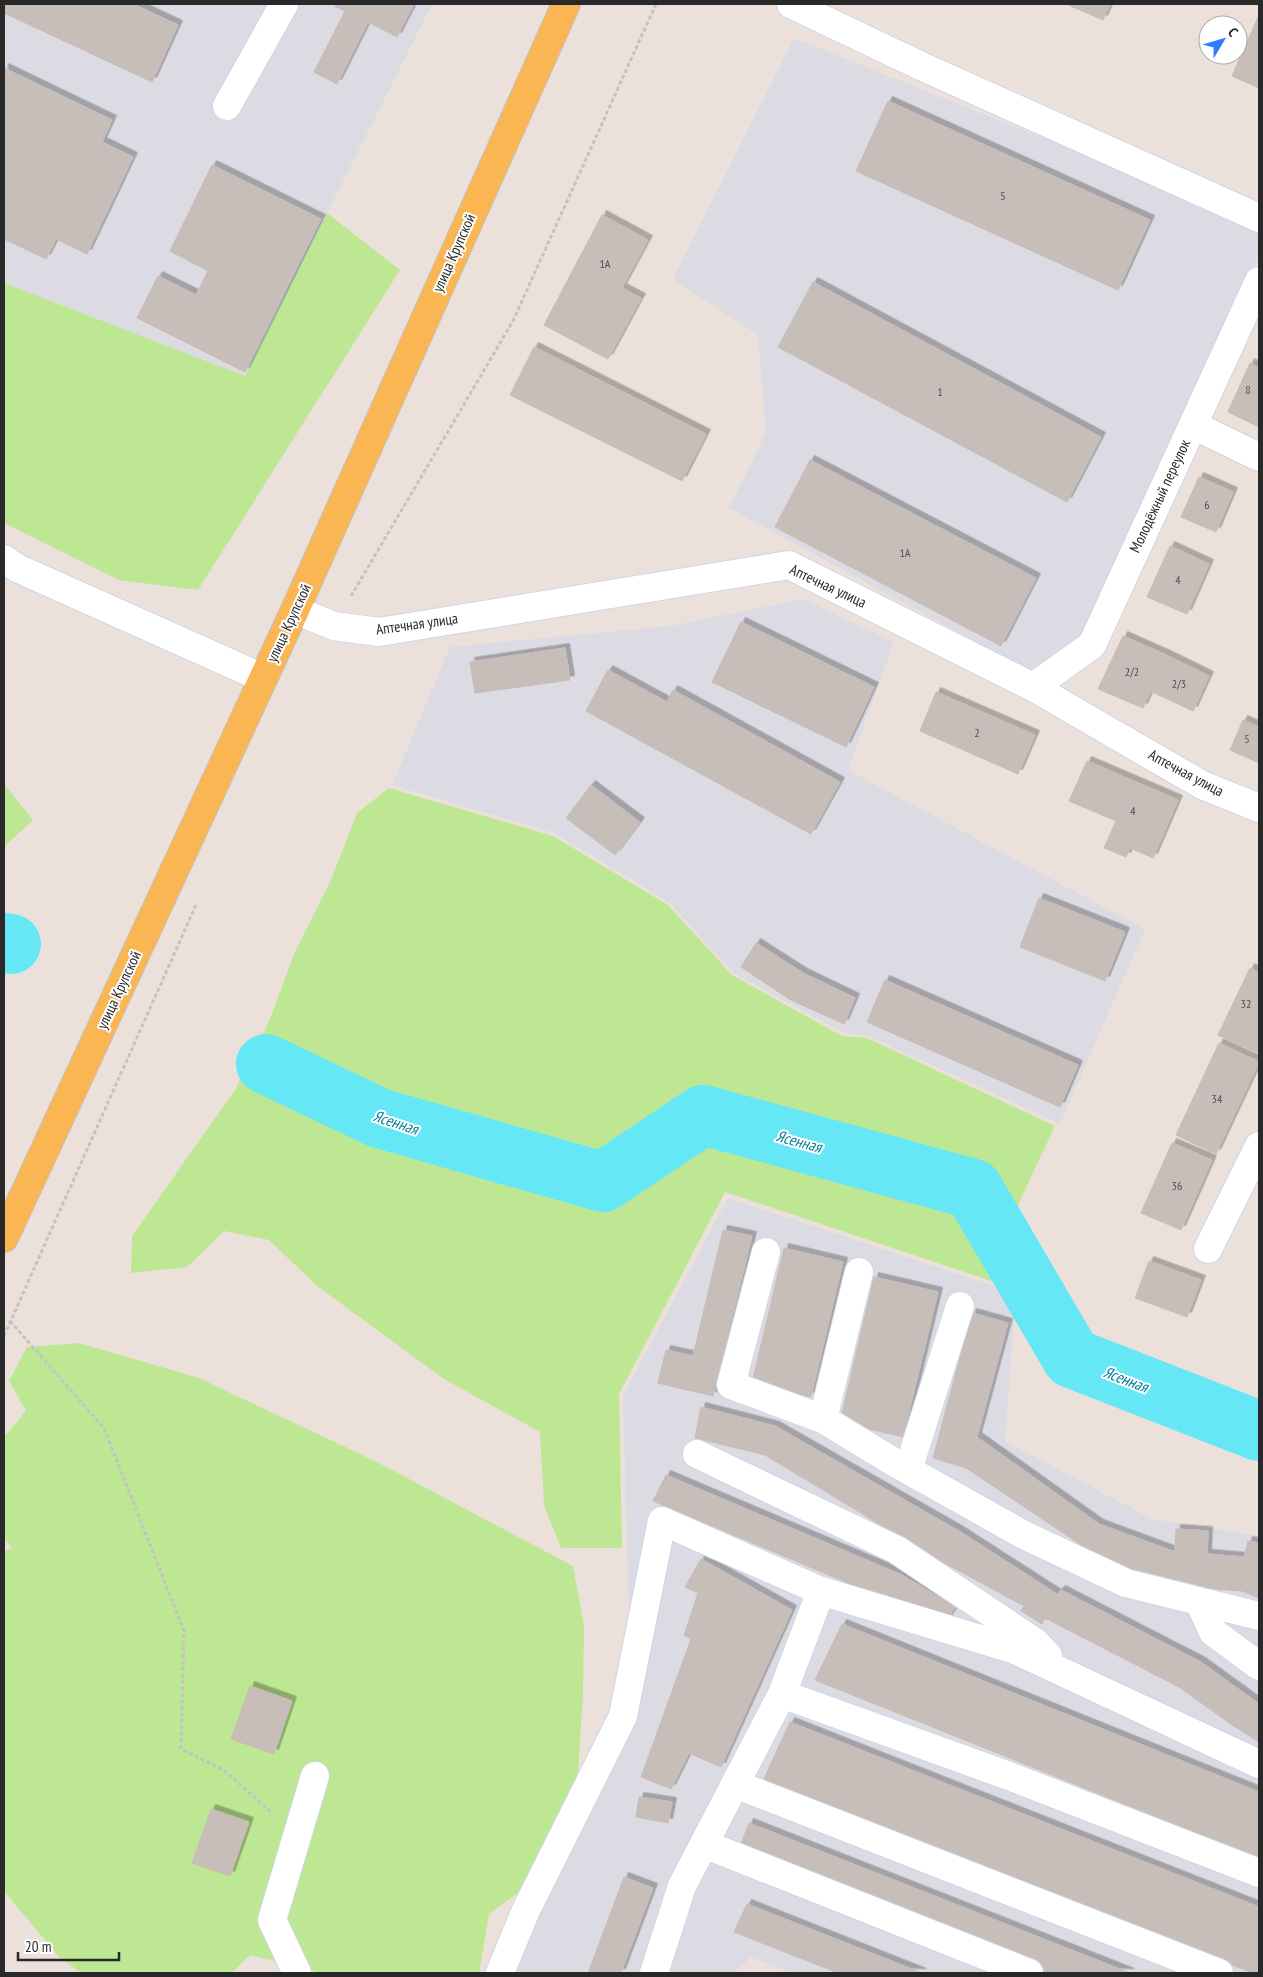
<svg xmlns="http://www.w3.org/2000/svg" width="1263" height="1977" viewBox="0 0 1263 1977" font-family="'PT Sans Narrow',sans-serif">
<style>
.industrial{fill:#dcdbe4}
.green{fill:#bde792}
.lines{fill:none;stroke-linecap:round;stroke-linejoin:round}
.river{stroke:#65e7f5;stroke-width:60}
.building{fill:#c7beb9;stroke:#c7bdb3;filter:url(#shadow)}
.minor-casing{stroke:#cfd6e3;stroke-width:30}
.major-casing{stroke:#c3c3c3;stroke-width:30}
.path{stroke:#c3c3c3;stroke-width:3;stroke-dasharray:4 2.5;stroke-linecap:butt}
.minor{stroke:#fff;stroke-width:28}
.major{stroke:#f9b652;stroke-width:28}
.labels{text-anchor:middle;stroke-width:4;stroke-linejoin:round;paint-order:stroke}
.number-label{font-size:12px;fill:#504e4d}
.street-label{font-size:15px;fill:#292929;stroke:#fff}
.water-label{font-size:16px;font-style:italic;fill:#067f99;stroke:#fff}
</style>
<defs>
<filter id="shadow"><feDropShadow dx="4.5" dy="-4.5" stdDeviation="0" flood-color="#0004"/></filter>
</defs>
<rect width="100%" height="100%" fill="#ece1da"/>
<path class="industrial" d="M4,4H432L245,376L4,283Z
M794,38L1259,225V256L1087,639L1033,673L729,508L766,433L758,335L673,279Z
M803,599L894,642L848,770L1145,929L1060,1124L866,1035L844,1033L733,973L670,903L554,833L392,785L450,647L670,626Z
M728,1198L1016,1293L1005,1441L1152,1519L1259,1536V1973H792L751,1957L734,1973H510L631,1699L623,1396Z"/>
<path class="green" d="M327,213L400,270L198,590L119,580L4,523V283L245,376Z
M4,784L33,820L4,847Z
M389,788L553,836L668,905L732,975L842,1036L867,1038L1055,1126L1017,1207L1066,1306L725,1192L619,1394L622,1548H561L544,1505L540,1432L444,1379L317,1286L269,1240L224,1231L187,1267L131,1273L132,1236L235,1090L270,1019L294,954L331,880L357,813Z
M79,1343L199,1378L377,1462L573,1566L584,1626L583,1695L577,1786L529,1885L489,1914L479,1973H321L250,1955L231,1973H82L60,1958L4,1891V1551L12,1548L4,1538V1437L26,1411L9,1381L27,1347Z"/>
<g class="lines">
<path class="river" d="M4,943L11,944
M266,1064L379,1118L603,1182L703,1115L973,1189L1072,1358L1259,1431"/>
</g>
<path class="building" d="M4,4H133L178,25L152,82L4,13Z
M336,4H414L397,37L368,22L337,84L314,72L345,11L335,6Z
M1066,4H1110L1103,20Z
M1259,15V88L1232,76Z
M4,68L112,120L102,142L133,157L87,254L56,239L46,259L4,239Z
M888,101L1150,220L1118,290L856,171Z
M212,165L321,219L245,372L137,318L158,276L196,295L208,271L170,251Z
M602,215L648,240L622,288L641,298L608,359L544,325Z
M813,282L1101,437L1067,502L778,347Z
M534,347L706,434L682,481L510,395Z
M1250,363L1259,368V427L1228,412Z
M810,460L1036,578L1001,646L775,527Z
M1199,477L1233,492L1216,532L1181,517Z
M1170,546L1209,564L1187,614L1147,597Z
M741,622L874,687L846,747L712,682Z
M1123,636L1166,655L1143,708L1098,689Z
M565,648L570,680L475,693L470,662Z
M1166,655L1209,676L1193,711L1150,691Z
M608,670L667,702L673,690L840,782L811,834L586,711Z
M936,692L1035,735L1018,774L920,731Z
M1243,720L1259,727V763L1230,750Z
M1087,761L1178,800L1153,858L1130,848L1126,857L1104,848L1116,821L1069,801Z
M591,785L640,822L615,855L566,818Z
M1039,898L1125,932L1105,981L1020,947Z
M756,943L803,973L855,998L844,1024L789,999L741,967Z
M1250,968L1259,973V1054L1218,1035Z
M885,980L1078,1065L1060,1107L867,1022Z
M1219,1043L1259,1062L1216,1154L1176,1135Z
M1172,1143L1212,1160L1181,1230L1141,1213Z
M723,1230L752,1236L713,1396L658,1383L666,1350L693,1356Z
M784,1248L843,1262L811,1397L752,1383Z
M1149,1261L1201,1280L1187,1317L1135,1298Z
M874,1277L938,1292L903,1437L840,1422Z
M972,1313L1008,1323L977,1437L1099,1524L1175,1552L1176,1529L1208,1531L1207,1554L1244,1557L1248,1541L1259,1543V1598L1242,1591L1164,1585L1093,1553L966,1468L933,1458Z
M701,1407L775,1426L959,1531L1057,1594L1061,1590L1201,1662L1259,1704V1742L1232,1725L1179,1687L1045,1618L1042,1624L1021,1611L1024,1606L937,1559L765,1455L695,1438Z
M666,1475L902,1575L955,1607L945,1624L653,1501Z
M701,1559L792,1610L721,1767L689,1753L671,1789L641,1777L691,1639L684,1635L698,1593L685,1587Z
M842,1624L1259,1792V1858L815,1680Z
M250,1686L292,1701L274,1754L231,1739Z
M790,1722L1259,1907V1973H1253L1057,1898L763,1781Z
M639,1797L672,1802L668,1823L636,1817Z
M211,1809L249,1822L230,1876L192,1863Z
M749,1823L1130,1973H1037L737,1855Z
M624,1877L653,1888L621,1973H588Z
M747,1904L922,1973H838L734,1932Z"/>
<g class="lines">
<defs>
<path id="minor" d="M791,4L921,66L1259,218
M227,106L284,4
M1193,425L1259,457
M4,559L17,568L263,678
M295,610L334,626L379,632L789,565L1033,687L1202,785L1259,808
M1033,687L1092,645L1259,281
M1208,1249L1259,1146
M766,1252L731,1385L823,1419L892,1461L1024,1535L1126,1583L1259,1616
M823,1419L859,1272
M697,1454L897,1550L1036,1643L1048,1656
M908,1470L960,1306
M1199,1601L1213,1632L1259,1666
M782,1694L1009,1776L1259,1873
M735,1784L1219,1973
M704,1844L1029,1973
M297,1973L272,1920L315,1776
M500,1973L526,1910L623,1716L662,1521L821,1591L1013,1649L1259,1764
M654,1973L682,1886L782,1694L821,1591"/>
<path id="major" d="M4,1238L295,610L566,4"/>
</defs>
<use href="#minor" class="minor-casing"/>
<use href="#major" class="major-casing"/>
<path class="path" d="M351,596L513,321L656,4
M10,1321L104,1428L184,1631L181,1749L224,1770L271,1812
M4,1336L196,905"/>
<use href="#minor" class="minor"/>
<use href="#major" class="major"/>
</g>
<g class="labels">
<g class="number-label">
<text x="1003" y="200">5</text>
<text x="605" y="268">1А</text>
<text x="1248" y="394">8</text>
<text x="940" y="396">1</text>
<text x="1207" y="509">6</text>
<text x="905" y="557">1А</text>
<text x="1178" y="584">4</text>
<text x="1132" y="676">2/2</text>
<text x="1179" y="688">2/3</text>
<text x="977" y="737">2</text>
<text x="1247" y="743">5</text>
<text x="1133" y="815">4</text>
<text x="1246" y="1008">32</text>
<text x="1217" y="1103">34</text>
<text x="1177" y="1190">36</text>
</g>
<g class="street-label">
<text transform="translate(454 253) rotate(-66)" y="5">улица Крупской</text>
<text transform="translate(1160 496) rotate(-65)" y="5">Молодёжный переулок</text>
<text transform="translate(828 586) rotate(25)" y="5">Аптечная улица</text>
<text transform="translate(289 623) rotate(-65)" y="5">улица Крупской</text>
<text transform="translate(417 624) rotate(-8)" y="5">Аптечная улица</text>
<text transform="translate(1186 773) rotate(28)" y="5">Аптечная улица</text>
<text transform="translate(119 990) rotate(-65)" y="5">улица Крупской</text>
</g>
<g class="water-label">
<text transform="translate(396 1122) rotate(18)" y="6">Ясенная</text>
<text transform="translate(799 1141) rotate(15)" y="6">Ясенная</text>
<text transform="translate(1126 1379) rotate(21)" y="6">Ясенная</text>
</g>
</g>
<rect width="1263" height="1977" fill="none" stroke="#292929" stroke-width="10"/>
<g transform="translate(1223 40) rotate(52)"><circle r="24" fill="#ffffff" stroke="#a9a9a9"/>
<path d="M0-4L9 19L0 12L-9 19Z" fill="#347cff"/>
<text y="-8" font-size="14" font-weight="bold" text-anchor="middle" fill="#292929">С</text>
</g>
<path d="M18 1952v8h101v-8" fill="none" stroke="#292929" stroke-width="2.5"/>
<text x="25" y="1952" font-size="15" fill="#292929" stroke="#ffffff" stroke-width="4" paint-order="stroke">20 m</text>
</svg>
